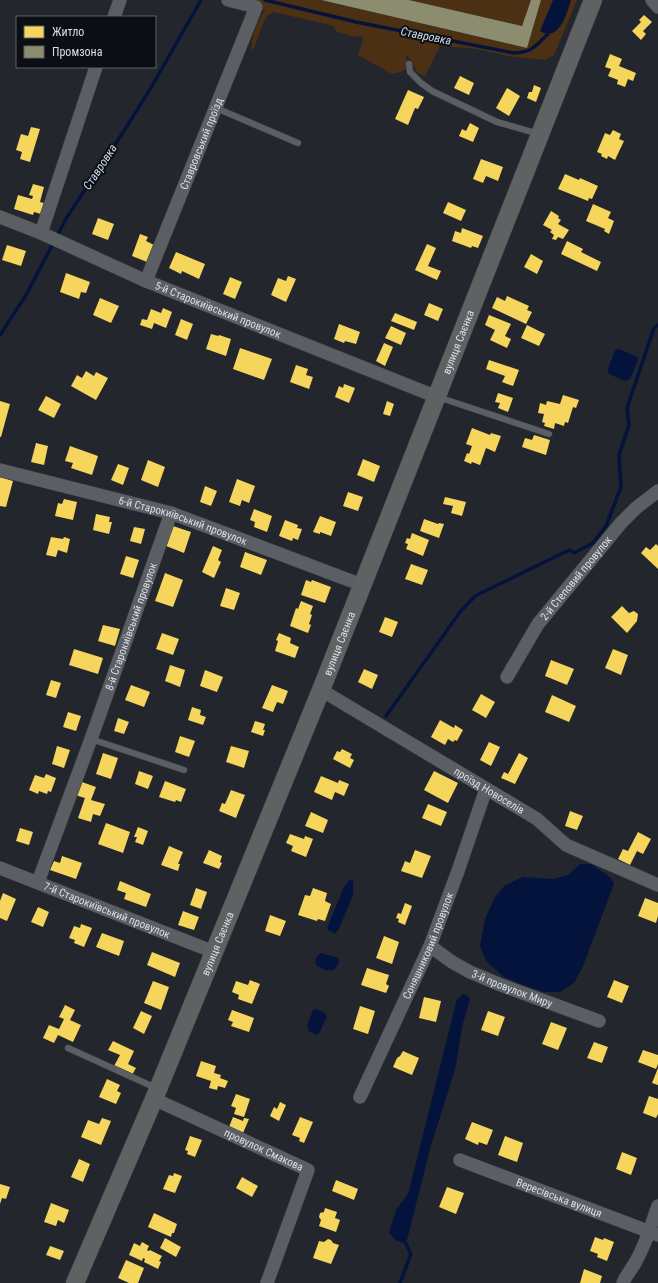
<svg xmlns="http://www.w3.org/2000/svg" width="658" height="1283" viewBox="0 0 658 1283" font-family="'Roboto Condensed',sans-serif">
<style>
.green{fill:#4b3014}
.water{fill:#03133b}
.homes{fill:#f6d55c}
.industry{fill:#8c8c6e}
.lines{fill:none;stroke-linecap:round;stroke-linejoin:round}
.stream{stroke:#03133b;stroke-width:3.5}
.lane-casing{stroke:#3e4147;stroke-width:7}
.street-casing{stroke:#3e4147;stroke-width:14}
.secondary-casing{stroke:#3e4147;stroke-width:19}
.lane{stroke:#5b5f64;stroke-width:6}
.street{stroke:#5b5f64;stroke-width:13}
.secondary{stroke:#5f6163;stroke-width:18}
.labels{text-anchor:middle;stroke-width:4;stroke-linejoin:round;paint-order:stroke}
.street-label{font-size:11px;fill:#dadfe7;stroke:#0b0f14}
.water-label{font-size:12px;font-style:italic;fill:#d0dbed;stroke:#0b0f14}
</style>
<rect width="100%" height="100%" fill="#23272d"/>
<path class="green" d="M238,0H319L527,48L541,0H577L554,55L545,60L508,56L477,49L454,47L441,44L425,76C411,72 417,64 407,56L406,57L408,67C403,72 397,74 390,73L358,55L363,40V36C353,38 345,34 336,31L334,27L331,25L273,12L267,16L264,21L253,51C248,42 259,18 265,10H263L262,6Z
M409,0H531L522,26Z"/>
<path class="water" d="M553,0H571C567,13 559,43 540,31Z
M619,349L638,357V360L630,379L625,381L609,374L608,369L615,350Z
M580,864H591L610,877L614,884L583,966L574,983L560,992H544L523,985L504,977L486,961L480,946L485,919L495,897L505,885L523,877L553,879L568,875Z
M349,880H353V895L339,929L335,934L328,930L327,928L344,887Z
M321,953L338,958L339,962C334,975 326,971 316,965C314,960 317,955 321,953Z
M463,994L467,995L470,999L462,1027L456,1066L430,1149L406,1244L395,1240L389,1233L396,1210L408,1194L457,999Z
M315,1009L324,1012L327,1016L320,1032L316,1035L309,1031L307,1026L313,1010Z"/>
<path class="homes" d="M644,15L652,22L643,31L646,34L641,40L632,31L641,22L639,20Z
M610,54L622,59L619,66L636,73L633,81L628,79L625,87L617,84L618,80L608,76L611,69L605,67Z
M460,76L474,83L469,95L454,88Z
M534,85L541,88L536,102L527,98L529,92H532Z
M507,88L520,96L509,116L496,108Z
M408,90L424,97L418,109L415,108L408,125L395,119Z
M470,123L479,128L473,142L459,136L462,129L466,131Z
M31,127L40,129L30,162L20,159L22,152L16,150L21,134L28,136Z
M613,130L621,134L619,139L624,141L615,160L608,156L607,159L601,156L602,154L597,152L605,133L610,135Z
M481,159L503,167L498,181L486,176L483,183L473,179Z
M565,174L579,180L580,178L598,186L592,199L589,198L588,201L558,189Z
M33,184L44,187L40,202L44,203L41,214L34,212L33,215L14,209L18,195L32,199L33,196L29,195Z
M448,202L466,210L461,221L443,213Z
M593,204L611,212L608,218L614,221L609,234L604,231L605,229L586,221Z
M551,211L559,216L558,218L561,220L558,224L569,230L563,239L558,237L556,240L552,239L554,235L550,232L552,230L543,225Z
M98,218L114,224L108,240L92,234Z
M462,228L483,236L478,248L472,246L471,248L452,241L455,231L461,233Z
M140,234L148,237L146,241L154,245L147,262L132,256Z
M567,241L583,249L581,252L601,262L597,271L561,254Z
M427,244L436,248L428,266L441,271L437,280L415,270Z
M7,245L26,251L21,266L2,260Z
M176,252L205,264L199,279L182,271L181,274L169,268Z
M531,254L543,261L537,274L524,267Z
M66,273L90,282L86,293L81,292L79,299L60,292Z
M288,276L296,279L286,302L271,295L278,278L286,281Z
M230,277L242,282L235,299L223,294Z
M507,296L529,306L527,310L532,312L526,324L492,308L497,297L505,301Z
M100,298L119,306L111,323L93,315Z
M429,303L443,309L438,321L424,315Z
M163,308L172,312L166,328L154,323L152,329L140,325L142,319L147,320L151,309L161,313Z
M395,313L417,322L414,330L391,321Z
M489,315L511,324L505,336L511,339L507,348L490,340L495,330L485,325Z
M181,319L193,324L187,340L175,335Z
M339,324L360,332L356,344L345,341L344,343L334,339Z
M527,325L545,334L539,346L521,338Z
M391,326L406,333L401,345L385,338Z
M211,334L218,336L219,335L231,339L226,356L206,349Z
M384,343L393,347L385,366L376,361Z
M240,348L272,359L264,380L233,369Z
M489,360L519,370L513,386L502,382L505,376L486,369Z
M296,365L308,369L306,375L313,377L309,389L290,382Z
M86,371L94,376L96,372L108,378L96,400L71,386L77,375L82,378Z
M344,384L355,388L349,403L335,397L339,386L343,388Z
M498,393L513,398L508,412L498,408L500,403L495,402Z
M563,395L579,400L576,408L573,407L568,423L565,422L564,426L555,423L554,429L544,426L545,423L542,422L544,414L538,413L540,403L546,405L547,401L560,404Z
M46,396L61,404L54,418L38,410Z
M0,401L10,404L1,437H0Z
M387,401L394,404L390,416L383,414Z
M472,428L490,435L491,433L501,436L495,452L486,448L480,465L472,462L471,464L464,461L467,453L469,454L472,446L466,444Z
M534,435L550,440L546,455L522,447L525,438L532,440Z
M36,443L48,446L44,465L31,462Z
M70,446L98,456L92,475L71,468L73,463L65,461Z
M363,459L380,466L374,482L357,475Z
M148,460L165,467L158,487L141,480Z
M118,464L129,468L123,485L111,480Z
M0,477L13,481L6,507L0,506Z
M237,479L255,486L249,503L242,500L240,506L229,502Z
M205,486L217,491L211,506L200,502Z
M348,492L363,497L358,511L343,506Z
M445,497L466,502L462,516L451,513L453,506L443,504Z
M64,499L77,502L73,520L55,516L58,503L62,504Z
M254,509L272,516L267,532L254,527L255,522L250,520Z
M96,514L110,517L109,522H112L109,534L93,530Z
M320,516L336,522L331,536L320,532V534L313,532Z
M424,519L438,524L439,523L444,524L439,538L420,531Z
M285,520L298,525L297,528L302,529L298,540L293,538L292,541L279,536Z
M173,526L191,532L184,553L166,546Z
M134,527L145,529L141,544L130,541Z
M412,533L429,540L423,556L406,549L408,544L405,543L407,538L410,539Z
M51,537L63,539L64,537L70,539L67,553L58,550L56,557L46,555Z
M656,544L658,546V569L641,553L646,547L650,550Z
M213,546L222,550L218,560L221,562L214,578L202,572Z
M245,552L267,560L261,575L240,567Z
M126,556L139,560L133,578L120,574Z
M411,564L428,570L422,585L405,579Z
M165,573L183,580L173,607L155,601Z
M306,580L311,582L312,580L331,587L325,603L301,595Z
M226,588L240,593L234,610L220,606Z
M301,601L313,606L310,614L312,615L309,624L311,625L308,633L290,626L296,608L298,609Z
M622,606L629,613L634,611L638,614L637,621L627,633L611,617Z
M385,617L398,622L392,637L379,632Z
M103,625L120,629L115,646L98,641Z
M162,633L179,639L173,655L156,649Z
M279,633L291,638L290,643L299,647L295,658L275,651L278,641L276,640Z
M74,649L103,658L98,674L69,665Z
M613,649L628,655L621,675L605,668Z
M551,660L574,669L567,685L545,676Z
M170,665L185,670L180,687L165,681Z
M364,669L378,675L372,689L358,682Z
M205,670L223,677L217,692L200,686Z
M51,680L61,683L56,698L46,695Z
M131,685L150,692L144,707L125,700Z
M272,685L288,691L283,704L277,702L273,712L262,708Z
M481,694L495,702L486,718L472,710Z
M552,695L576,706L569,722L545,712Z
M192,707L201,710L200,715L206,717L203,725L188,720Z
M68,712L81,716L76,731L63,727Z
M118,718L129,722L124,734L114,731Z
M440,720L454,728L455,725L463,730L457,741L455,740L453,742L448,739L445,745L431,737Z
M255,721L265,724L263,730H265L263,736L251,732Z
M180,736L195,741L189,757L175,752Z
M489,742L500,747L491,766L480,760Z
M57,746L70,750L64,768L52,764Z
M231,746L249,751L244,768L226,762Z
M342,749L352,754L350,758L354,760L350,768L333,759L337,751L340,752Z
M103,753L118,758L111,779L96,774Z
M519,753L528,758L515,784L501,778L504,772L508,774Z
M139,771L153,776L148,789L135,784Z
M434,771L458,783L448,803L424,790Z
M46,774L56,778L51,792L48,791L47,794L39,791L38,794L29,790L35,775L44,778Z
M321,776L338,783L339,780L349,784L344,796L335,792L332,800L314,792Z
M79,781L96,787L91,800L105,804L100,816L93,814L91,822L78,818L85,798L75,795Z
M165,781L186,789L181,802L176,800L175,802L159,797Z
M231,790L245,795L236,818L219,811L222,803L225,804Z
M428,804L447,812L441,826L422,818Z
M570,811L583,816L577,830L565,826Z
M311,812L328,820L323,833L305,826Z
M106,823L130,832L123,853L98,844Z
M138,827L148,831L143,845L135,842L137,837H134Z
M20,828L33,832L29,845L16,841Z
M638,832L651,839L643,854L637,851L630,865L618,859L623,849L628,851Z
M290,834L304,839L305,836L313,839L306,857L291,851L293,846L286,843Z
M169,846L183,852L178,864H180L178,871L161,865Z
M209,850L222,856L220,862L222,863L219,869L203,863Z
M415,850L431,856L422,878L401,871L405,861L410,863Z
M62,856L82,863L76,879L50,870L54,861L60,863Z
M120,881L151,894L146,907L124,899L126,893L117,890Z
M196,888L207,892L201,909L190,905Z
M313,888L327,893L325,901L331,904L325,921L318,919L317,921L298,915L305,895L310,896Z
M3,893L16,899L7,921L0,918V901Z
M645,898L658,903V916L656,923L638,916Z
M405,903L412,906L405,925L398,922L399,919L396,918L398,913L401,914Z
M38,907L49,912L43,927L31,922Z
M183,911L199,917L194,930L178,925Z
M270,915L286,921L280,936L265,931Z
M81,924L92,928L84,947L74,943L75,940L69,938L74,926L80,928Z
M102,933L124,941L119,956L96,947Z
M384,936L399,942L392,964L376,958Z
M152,952L180,963L175,977L147,965Z
M367,968L389,975L386,984L389,986L386,993L361,985Z
M250,980L260,984L252,1004L238,999L239,995L232,992L236,981L248,985Z
M614,980L629,986L622,1003L607,997Z
M153,981L169,987L161,1010L144,1003Z
M424,997L441,1001L436,1022L419,1018Z
M65,1005L75,1010L70,1020L81,1025L73,1042L58,1035L54,1043L43,1038L49,1025L59,1029L64,1019L59,1017Z
M360,1006L375,1011L368,1034L353,1029Z
M232,1010L254,1018L249,1032L231,1026L233,1022L228,1020Z
M141,1011L152,1016L144,1034L133,1028Z
M488,1011L505,1017L498,1036L481,1030Z
M551,1022L567,1028L558,1050L542,1044Z
M113,1041L134,1051L128,1064L136,1068L132,1075L114,1066L120,1055L108,1050Z
M594,1042L608,1047L602,1063L587,1058Z
M643,1050L658,1055V1064L656,1069L638,1062Z
M403,1051L419,1058L412,1075L393,1067L397,1058L400,1056Z
M201,1061L216,1066L214,1073L221,1075L220,1078L228,1081L225,1088L218,1086L217,1090L209,1088L211,1081L196,1076Z
M658,1068V1085L652,1083Z
M107,1079L120,1085L117,1091L121,1093L116,1104L99,1097Z
M236,1094L250,1099L244,1117L234,1114L236,1108L231,1106Z
M649,1096L658,1099V1114L656,1118L643,1113Z
M280,1102L286,1105L279,1121L270,1116L274,1107L277,1109Z
M233,1117L243,1121L244,1118L249,1119L243,1133L229,1127Z
M300,1117L313,1122L304,1143L299,1141L300,1138L292,1135Z
M102,1118L111,1121L101,1145L81,1137L88,1120L99,1124Z
M472,1122L493,1130L487,1145L479,1142L478,1145L465,1139Z
M190,1136L202,1140L195,1157L187,1154L188,1151L185,1150Z
M505,1136L523,1143L517,1162L498,1155Z
M622,1152L637,1158L631,1175L616,1169Z
M79,1159L90,1164L83,1182L71,1177Z
M174,1173L182,1176L175,1193L163,1189L169,1175L173,1176Z
M242,1177L258,1186L252,1197L236,1188Z
M336,1180L358,1189L354,1200L332,1191Z
M0,1184L10,1187L6,1199L2,1198L0,1204Z
M447,1187L464,1193L456,1214L439,1207Z
M51,1203L69,1210L64,1223L58,1220L56,1226L44,1222Z
M325,1208L337,1212L335,1218L340,1220L336,1232L319,1226L321,1220L319,1217L320,1213L324,1212Z
M154,1213L177,1224L174,1233H172L171,1237L148,1227Z
M595,1237L603,1240L604,1238L614,1242L607,1261L597,1257L598,1254L590,1251Z
M165,1238L181,1247L176,1257L160,1248Z
M328,1239L331,1240L333,1243L339,1245L331,1264L313,1258L319,1241L324,1242Z
M142,1242L149,1246L147,1250L149,1251L150,1250L162,1256L159,1261L161,1262L158,1269L144,1262L145,1259L143,1258L142,1261L129,1255L134,1243L140,1246Z
M50,1246L64,1251L60,1260L46,1255Z
M126,1260L144,1268L138,1283H129L118,1278Z
M584,1269L602,1276L600,1283H580Z"/>
<path class="industry" d="M321,0H409L522,26L531,0H541L527,48Z"/>
<g class="lines">
<path class="stream" d="M265,0L356,22L514,53C533,52 535,46 548,34L549,31
M0,335L26,295L67,217L124,131L152,86L201,0
M386,716L460,612L475,596L565,552L570,550L574,553L593,543L606,526L621,487L619,455L629,425L627,408L654,328L658,325
M400,1283L411,1254L406,1244"/>
<defs>
<path id="lane" d="M409,64L410,72L421,83L432,91L497,122L539,134
M216,108L298,143
M438,397L549,434
M91,739L184,770
M68,1048L156,1088"/>
<g id="street">
<path d="M652,0L658,7"/>
<path d="M114,17L120,0"/>
<path id="s1" d="M0,217L41,233L146,281L437,397"/>
<path d="M41,233L96,67"/>
<path id="s2" d="M146,281L256,7L228,0"/>
<path id="s3" d="M0,470L171,513L362,585"/>
<path id="s4" d="M507,677L538,624L621,523L636,508L658,491"/>
<path id="s5" d="M321,690L537,819L566,845L658,885"/>
<path id="s6" d="M0,868L214,952"/>
<path id="s7" d="M38,882L91,739L171,513"/>
<path id="s8" d="M430,946L452,962L470,972L501,985L599,1021"/>
<path id="s9" d="M360,1097L430,946L458,871L486,789"/>
<path id="s10" d="M154,1099L308,1170L267,1283"/>
<path id="s11" d="M460,1160L658,1235"/>
<path d="M623,1283C626,1275 632,1269 636,1261C646,1244 651,1225 658,1206"/>
</g>
<g id="secondary">
<path id="s12" d="M75,1283L154,1099L321,690L593,0"/>
</g>
</defs>
<use href="#lane" class="lane-casing"/>
<use href="#street" class="street-casing"/>
<use href="#secondary" class="secondary-casing"/>
<use href="#lane" class="lane"/>
<use href="#street" class="street"/>
<use href="#secondary" class="secondary"/>
</g>
<g class="labels">
<g class="street-label">
<text dy="4" stroke="none"><textPath href="#s2" startOffset="148">Ставровський проїзд</textPath></text>
<text dy="4" stroke="none"><textPath href="#s1" startOffset="237">5-й Старокиївський провулок</textPath></text>
<text dy="4" stroke="none"><textPath href="#s12" startOffset="1016">вулиця Саєнка</textPath></text>
<text dy="4" stroke="none"><textPath href="#s3" startOffset="190">6-й Старокиївський провулок</textPath></text>
<text dy="4" stroke="none"><textPath href="#s4" startOffset="121">2-й Степовий провулок</textPath></text>
<text dy="4" stroke="none"><textPath href="#s7" startOffset="272">8-й Старокиївський провулок</textPath></text>
<text dy="4" stroke="none"><textPath href="#s12" startOffset="692">вулиця Саєнка</textPath></text>
<text dy="4" stroke="none"><textPath href="#s5" startOffset="196">проїзд Новоселів</textPath></text>
<text dy="4" stroke="none"><textPath href="#s6" startOffset="115">7-й Старокиївський провулок</textPath></text>
<text dy="4" stroke="none"><textPath href="#s12" startOffset="368">вулиця Саєнка</textPath></text>
<text dy="4" stroke="none"><textPath href="#s9" startOffset="166">Соняшниковий провулок</textPath></text>
<text dy="4" stroke="none"><textPath href="#s8" startOffset="93">3-й провулок Миру</textPath></text>
<text dy="4" stroke="none"><textPath href="#s10" startOffset="121">провулок Смакова</textPath></text>
<text dy="4" stroke="none"><textPath href="#s11" startOffset="106">Вересівська вулиця</textPath></text>
</g>
<g class="water-label">
<text transform="translate(426 36) rotate(11)" y="4">Ставровка</text>
<text transform="translate(100 167) rotate(-57)" y="4">Ставровка</text>
</g>
</g>
<rect x="16" y="16" width="140" height="52" fill="#0b0f14" stroke="#5e6268"/>
<rect x="24" y="26" width="20" height="12" fill="#f6d55c" stroke="#5e6268"/>
<text x="52" y="36" font-size="12" fill="#dadfe7">Житло</text>
<rect x="24" y="46" width="20" height="12" fill="#8c8c6e" stroke="#5e6268"/>
<text x="52" y="56" font-size="12" fill="#dadfe7">Промзона</text>
</svg>
